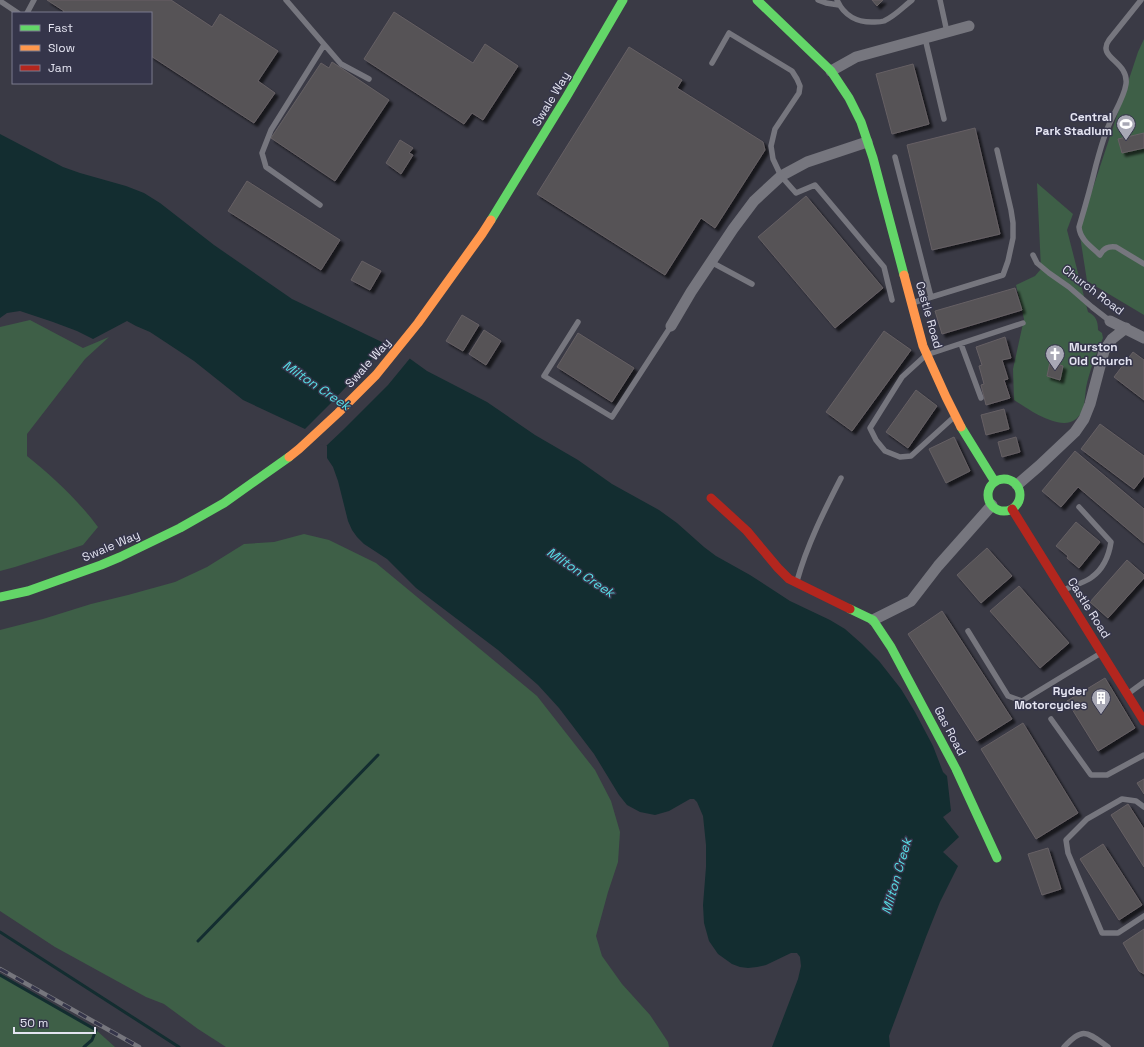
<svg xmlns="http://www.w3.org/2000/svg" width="1144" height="1047" viewBox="0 0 1144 1047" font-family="'Space Grotesk',sans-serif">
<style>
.green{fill:#3e5f47}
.water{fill:#132d30}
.pier{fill:#3a3a45}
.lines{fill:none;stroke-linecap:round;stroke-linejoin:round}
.stream{stroke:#132d30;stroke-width:3}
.building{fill:#565256;stroke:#666064;filter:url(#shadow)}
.lane{stroke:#76767e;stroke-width:5.5}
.street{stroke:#76767e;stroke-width:11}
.fast{stroke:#63d668;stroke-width:9}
.slow{stroke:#ff974d;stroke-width:9}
.jam{stroke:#b3261e;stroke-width:9}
.rail-casing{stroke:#76767d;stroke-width:4.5}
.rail{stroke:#35354a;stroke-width:3;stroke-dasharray:9;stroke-linecap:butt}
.labels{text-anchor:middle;stroke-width:3;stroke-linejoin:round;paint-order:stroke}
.street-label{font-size:12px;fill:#e4e4f1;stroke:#35354a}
.poi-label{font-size:12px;font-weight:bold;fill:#e4e4f1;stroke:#35354a;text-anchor:end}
.water-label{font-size:13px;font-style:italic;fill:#56dee6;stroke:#35354a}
</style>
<defs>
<filter id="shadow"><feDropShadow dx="3.5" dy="3.5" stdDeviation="1" flood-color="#0009"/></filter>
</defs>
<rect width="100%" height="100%" fill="#3a3a45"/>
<path class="green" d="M1144,39V315L1087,281L1079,230L1138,52Z
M1037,183L1073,214L1067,230L1088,312C1096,316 1098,321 1098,330L1102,333L1103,338C1097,352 1089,372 1086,388C1085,395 1085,402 1083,409C1082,413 1079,416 1076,419C1060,432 1028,409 1014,400L1013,369L1024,319L1016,285L1035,276L1041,269Z
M30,320L83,348L109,337L85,359L27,434V456C53,477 78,500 98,527L83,545L15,567L0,571V327Z
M304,534L329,540L376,563L537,696L595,770L611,801L620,832L618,862L608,892L596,936L602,956L622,984L650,1015L668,1042L669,1047H226L198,1029L164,1004L146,997L55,947L0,911V630L43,619L91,604L128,595L175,582L207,567L244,544L274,542Z
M0,975L96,1030L115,1047H0Z"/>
<path class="water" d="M0,134L63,167L80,173L126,186L144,193L160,203L214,245L292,299L386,344L409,358L427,371L487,402L535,435L578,460L612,484L659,510L677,523L704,547L716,556L750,575L790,601L830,620L845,629L862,644L879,661L901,689L915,712L933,746L943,772L947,776L951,811L943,817L959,837L943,852L958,866L940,902L926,937L889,1036L890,1047H772L798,979L801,966L800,957L797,953H791L766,965L757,967L748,968L740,967L732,964L718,954L709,941L704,923L703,905L706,867V845L703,816L697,802L694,799H690L669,811L655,815L640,812L627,805L619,795L594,754L559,708L538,685L498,650L416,588L387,559L364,544L357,537L352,530L348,521L338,481L333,467L327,458V446L305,429L243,400L194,361L150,332L136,326L127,321L93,339L77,331L53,322L20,311L7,313L0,318Z"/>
<path class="pier" d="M386,342L411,357L388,385L344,429L325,447L303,431L331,403L373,358Z"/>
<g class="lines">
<path class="stream" d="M0,932L179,1047
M198,941L378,755
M0,975L96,1030L92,1040L84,1047"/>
</g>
<path class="building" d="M47,0H171L212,27L220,14L278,51L258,81L275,93L254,123L151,56V13H63L64,11Z
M872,0H883L877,6Z
M394,12L473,63L485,44L518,66L483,120L472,113L464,124L364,59Z
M629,47L682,80L677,88L763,142L765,150L715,228L701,218L665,275L537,194Z
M332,62L389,100L335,181L271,138L321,63L329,68Z
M913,64L929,124L892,134L876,74Z
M975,128L1000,234L932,250L907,145Z
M1144,133V148L1122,153L1118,139Z
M400,140L413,148L409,153L413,155L401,174L386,163Z
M247,181L340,240L321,270L228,211Z
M806,196L883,288L835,328L758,237Z
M362,261L381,271L370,290L351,280Z
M1015,288L1022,310L942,334L935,311Z
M462,315L479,325L463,351L446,341Z
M484,330L501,341L486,365L469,354Z
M884,331L911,350L852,431L826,412Z
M578,333L634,368L612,402L557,367Z
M1005,337L1011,358L1002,360L1008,379L1004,380L1010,398L986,405L981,385L984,384L979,366L982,365L976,347Z
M1133,352L1144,360V400L1114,377Z
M1050,362L1063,366L1060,380L1047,376Z
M916,390L937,406L908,448L886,432Z
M1004,409L1009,429L986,435L981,415Z
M1100,424L1144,456V476L1134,489L1081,449Z
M954,437L970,471L946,483L929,449Z
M1016,437L1020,452L1002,457L998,442Z
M1075,451L1144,509V543L1078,487L1061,507L1042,491Z
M1076,522L1100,542L1079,568L1067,558L1068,556L1056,546Z
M987,548L1012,576L981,603L957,575Z
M1127,560L1144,575V578L1108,618L1090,602Z
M1019,586L1069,643L1040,668L990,611Z
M942,611L1012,719L977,741L908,634Z
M1105,678L1135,728L1098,751L1067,701Z
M1023,723L1078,813L1036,839L981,749Z
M1144,779V794L1137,783Z
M1128,804L1144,829V867L1111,815Z
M1103,844L1142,905L1119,920L1080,859Z
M1048,848L1061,889L1042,895L1028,854Z
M1144,929V974L1139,971L1123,943Z"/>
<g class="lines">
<path class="lane" d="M286,0L341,64L369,79
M818,0L826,3L839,5
M837,0C844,16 858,23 875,22C878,22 881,22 884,21C895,16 903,7 912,0
M940,0L947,32
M1141,0L1109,40C1096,58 1129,61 1126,84C1124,99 1111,117 1106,132C1102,143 1099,154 1096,165C1091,186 1085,207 1079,227C1080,240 1092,247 1100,255C1104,248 1108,246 1116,247L1144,264
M0,1L18,13
M27,13L34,0
M925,38L944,119
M712,63L729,33L792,71L797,79L800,86L799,93L775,129L771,146L773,159L781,176L796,193L815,185L884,267L892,300
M895,157L931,297
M320,205L266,167L262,153L271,130L324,45
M1033,255L1037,263L1049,273L1069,287L1092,307L1110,321
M711,262L752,284
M912,303L1003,275L1008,261L1013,238V223L1011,210L997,150
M578,322L544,376L612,417L671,326
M961,344L981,398
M954,417L911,456L900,457L885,451L876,440L870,428L902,377L926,355L1023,323
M797,581C807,545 824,511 841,478
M1063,590C1071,587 1086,582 1092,577C1103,569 1109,555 1111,542L1079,507
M968,631L1008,696L1022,701L1101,653
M1129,693L1144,682
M1051,719L1091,775H1107L1144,755
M1144,807L1136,801L1122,799L1087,819L1066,840L1068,853L1102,933H1118L1144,916
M1064,1047C1083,1026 1087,1032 1108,1047"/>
<path class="street" d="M831,71L856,57L969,26
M1110,321L1144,338
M671,326L691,292L733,229L754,201L781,176L807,162L867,142
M1017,485L1039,466L1075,432L1084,419L1090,404L1104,351L1112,339L1126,328
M873,620L911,601L938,566L992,505"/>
<path class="fast" d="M757,0L831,71L849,98L861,122L873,158L904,275
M491,220L567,96L623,0
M961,427L995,482
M988 495a16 16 0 1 1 32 0a16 16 0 1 1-32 0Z
M0,597L28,591L101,565L120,557L180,528L224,503L289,457
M850,609L873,620L891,647L956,769L997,858"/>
<path class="slow" d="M904,275L923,346L946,397L961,427
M289,457L299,449L338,413L376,375L418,323L482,234L491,220"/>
<path class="jam" d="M711,498L747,531L778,568L789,579L850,609
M1012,509L1144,721"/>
<defs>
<path id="rail" d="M0,969L139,1047"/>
</defs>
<use href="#rail" class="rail-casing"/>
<use href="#rail" class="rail"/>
</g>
<defs>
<symbol id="stadium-pin" viewBox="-11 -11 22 30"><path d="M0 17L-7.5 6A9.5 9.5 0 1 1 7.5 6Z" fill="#a8a8b5" stroke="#35354a"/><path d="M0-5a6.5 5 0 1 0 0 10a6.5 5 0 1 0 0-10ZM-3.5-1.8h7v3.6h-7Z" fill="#fff"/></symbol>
<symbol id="church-pin" viewBox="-11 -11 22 30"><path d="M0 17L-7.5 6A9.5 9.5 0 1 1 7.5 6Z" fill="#a8a8b5" stroke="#35354a"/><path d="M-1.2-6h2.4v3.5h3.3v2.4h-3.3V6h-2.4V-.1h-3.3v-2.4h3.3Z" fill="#fff"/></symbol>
<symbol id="building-pin" viewBox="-11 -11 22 30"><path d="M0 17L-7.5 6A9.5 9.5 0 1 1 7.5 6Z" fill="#a8a8b5" stroke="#35354a"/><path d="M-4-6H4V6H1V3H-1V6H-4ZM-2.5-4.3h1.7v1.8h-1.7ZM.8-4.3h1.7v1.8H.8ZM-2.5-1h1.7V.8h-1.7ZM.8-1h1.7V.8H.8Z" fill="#fff"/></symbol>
</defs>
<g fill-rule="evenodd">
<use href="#stadium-pin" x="1115" y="113" width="22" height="30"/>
<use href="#church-pin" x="1044" y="343" width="22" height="30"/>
<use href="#building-pin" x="1090" y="687" width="22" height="30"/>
</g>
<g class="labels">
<g class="street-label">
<text transform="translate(551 99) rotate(-59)" y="4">Swale Way</text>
<text transform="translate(1093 290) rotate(37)" y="4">Church Road</text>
<text transform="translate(929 315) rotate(74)" y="4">Castle Road</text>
<text transform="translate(368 363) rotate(-48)" y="4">Swale Way</text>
<text transform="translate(111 546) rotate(-23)" y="4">Swale Way</text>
<text transform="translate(1089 608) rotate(58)" y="4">Castle Road</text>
<text transform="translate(950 731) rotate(62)" y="4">Gas Road</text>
</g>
<g class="poi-label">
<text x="1112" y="121">Central<tspan x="1112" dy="14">Park Stadium</tspan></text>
<text x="1069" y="351" text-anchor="start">Murston<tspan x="1069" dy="14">Old Church</tspan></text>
<text x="1087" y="695">Ryder<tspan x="1087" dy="14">Motorcycles</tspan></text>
</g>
<g class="water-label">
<text transform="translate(317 385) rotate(34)" y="5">Milton Creek</text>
<text transform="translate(581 572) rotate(34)" y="5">Milton Creek</text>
<text transform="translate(896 876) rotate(-74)" y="5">Milton Creek</text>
</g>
</g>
<rect x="12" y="12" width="140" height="72" fill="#35354a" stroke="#7b7b8d"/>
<rect x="20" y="25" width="20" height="6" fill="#63d668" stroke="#7b7b8d"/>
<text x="48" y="32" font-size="12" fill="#e4e4f1">Fast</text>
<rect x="20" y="45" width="20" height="6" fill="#ff974d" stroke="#7b7b8d"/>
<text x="48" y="52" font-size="12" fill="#e4e4f1">Slow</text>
<rect x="20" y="65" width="20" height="6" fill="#b3261e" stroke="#7b7b8d"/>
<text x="48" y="72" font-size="12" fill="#e4e4f1">Jam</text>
<path d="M14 1027v6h81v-6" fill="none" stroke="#e4e4f1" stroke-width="2"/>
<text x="20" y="1027" font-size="12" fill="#e4e4f1" stroke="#35354a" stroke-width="3" paint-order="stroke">50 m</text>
</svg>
